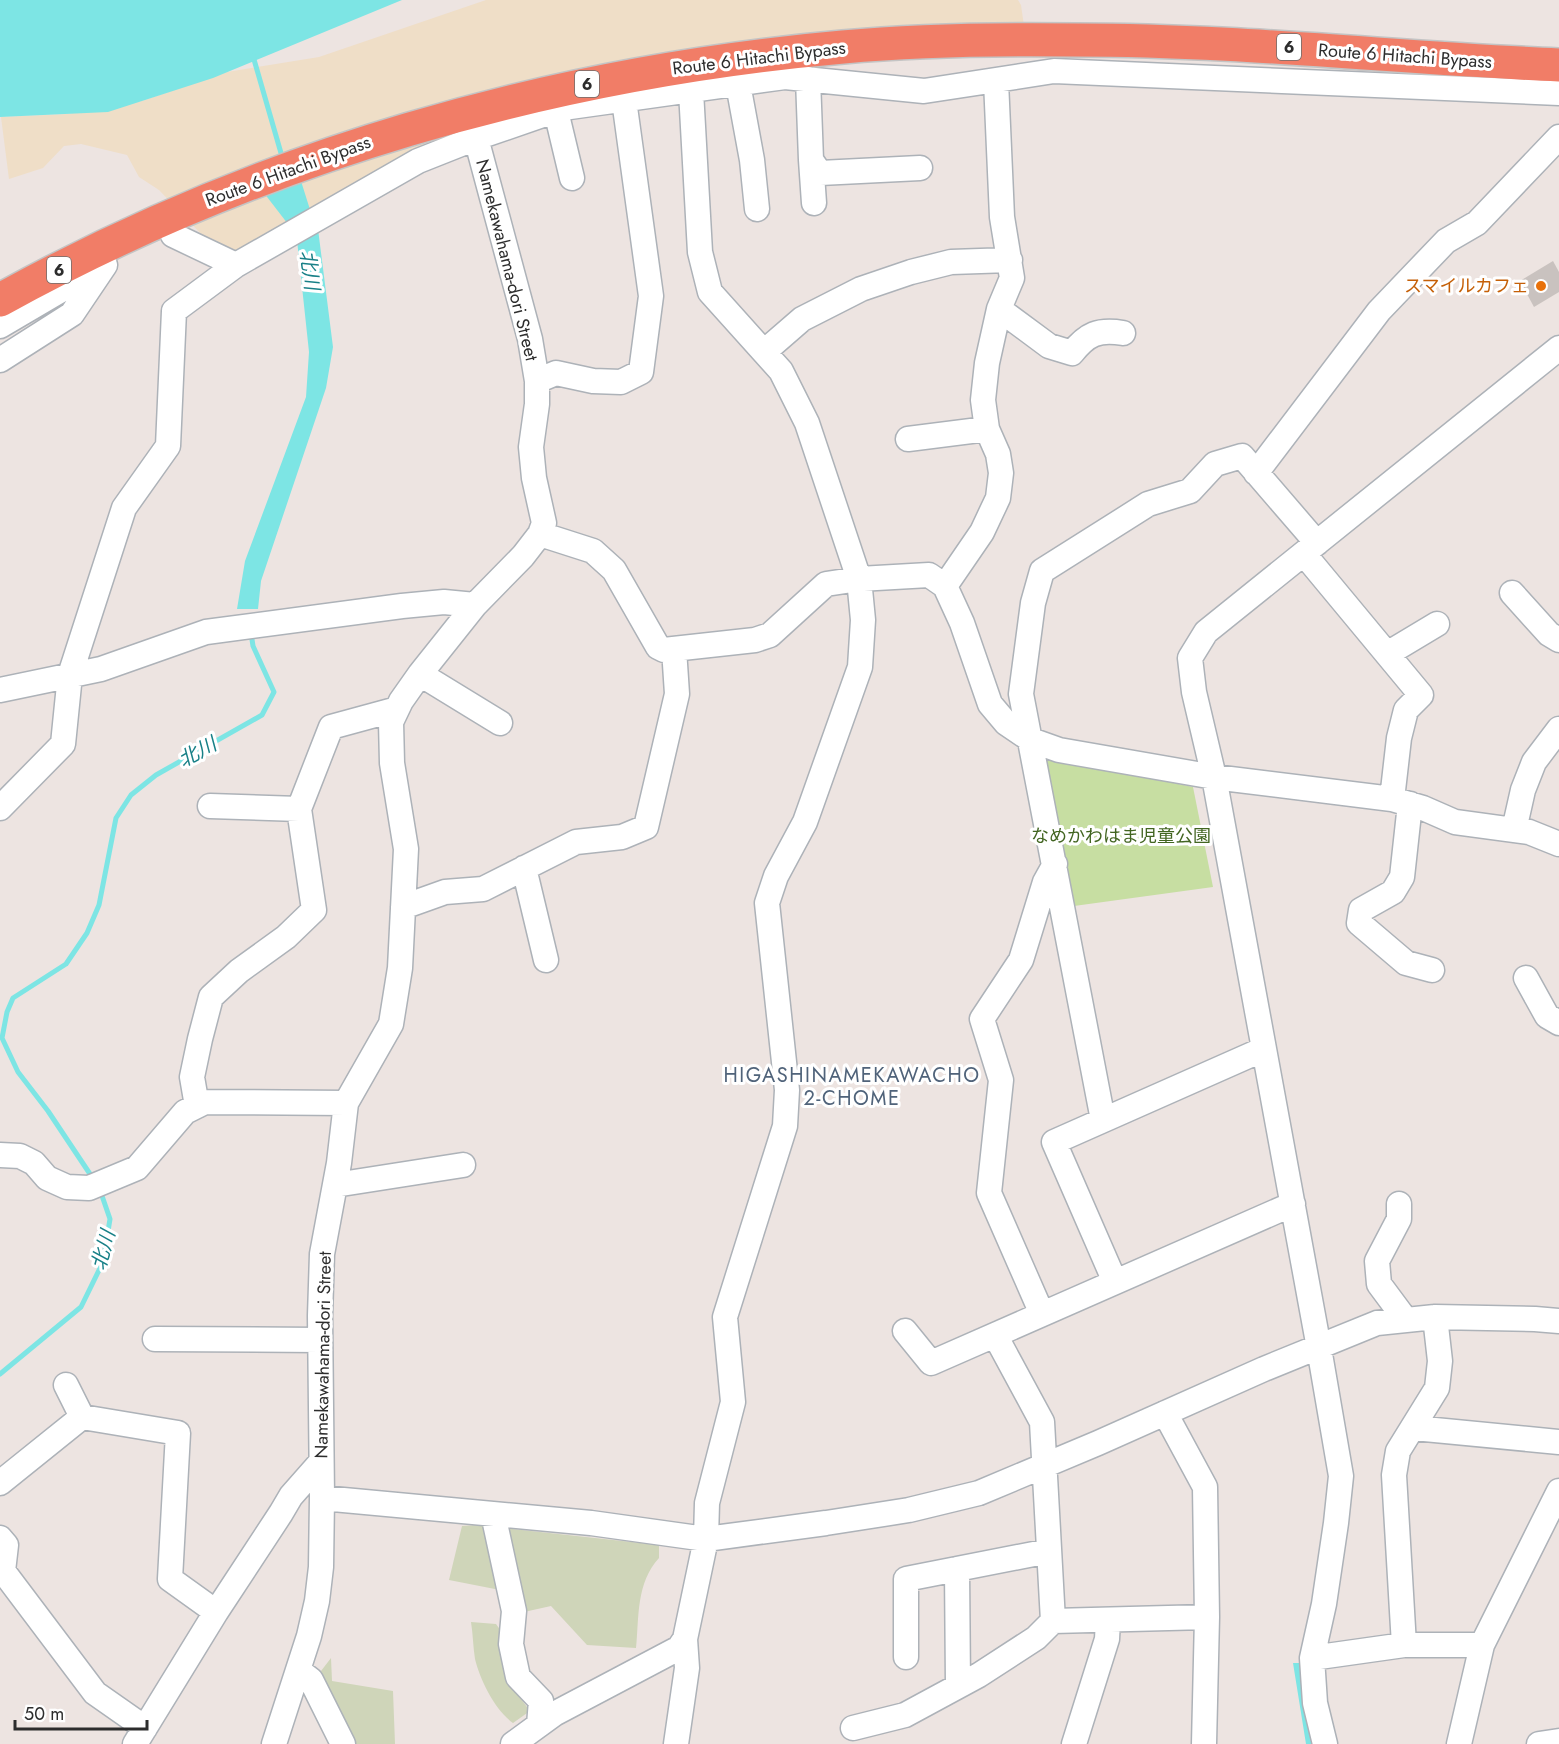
<svg xmlns="http://www.w3.org/2000/svg" width="1559" height="1744" viewBox="0 0 1559 1744" font-family="Jost,'Noto Sans JP',sans-serif">
<style>
.green{fill:#c7dea2}
.sand{fill:#efdec7}
.cemetery{fill:#cfd5b9}
.water{fill:#7de5e4}
.lines{fill:none;stroke-linecap:round;stroke-linejoin:round}
.stream{stroke:#7de5e4;stroke-width:5}
.building{fill:#c9c2bf}
.minor-casing{stroke:#adb2b8;stroke-width:27}
.highway-casing{stroke:#c4c4c4;stroke-width:36}
.minor{stroke:#fff;stroke-width:24}
.highway{stroke:#f17d67;stroke-width:33}
.food-dot{fill:#e8710a;stroke:#fff;stroke-width:2}
.labels{text-anchor:middle;stroke-width:6;stroke-linejoin:round;paint-order:stroke}
.shield{fill:#fff;stroke:#6c6c6c;stroke-width:1.5}
.shield-label{font-size:16px;font-weight:bold;fill:#2d2d2d}
.street-label{font-size:18px;fill:#2d2d2d;stroke:#fff}
.food-label{font-size:18px;fill:#c56008;stroke:#fff;text-anchor:end}
.park-label{font-size:18px;fill:#426521;stroke:#fff}
.water-label{font-size:20px;font-style:italic;fill:#188087;stroke:#fff}
.neighbourhood-label{font-size:20px;letter-spacing:1.5px;fill:#50637a;stroke:#fff}
</style>
<rect width="100%" height="100%" fill="#ede4e1"/>
<path class="green" d="M1033,754L1193,787L1213,887L1074,906Z"/>
<path class="sand" d="M486,0H1018L1021,5L1026,40L958,42L563,108L226,260L159,190L139,177L127,155L81,144L64,146L43,168L9,179L1,117L67,114L142,101L227,72L319,57Z"/>
<path class="cemetery" d="M491,1524L500,1590L449,1580L462,1526Z
M503,1528L659,1545V1558C636,1583 639,1617 636,1648L587,1645L551,1606L524,1612Z
M471,1622L496,1624L501,1631L500,1639L506,1679L530,1711L513,1723C495,1710 480,1680 475,1659C473,1647 473,1634 471,1622Z
M331,1658L332,1681L393,1691L395,1744H354L323,1682L321,1671Z"/>
<path class="water" d="M0,0H402L213,78L108,112L0,117Z
M301,181L312,216L291,228L264,193Z
M318,229L333,347L326,388L261,581L258,609H237L245,561L306,397L309,352L297,240Z
M1293,1663H1304L1317,1744H1306Z"/>
<g class="lines">
<path class="stream" d="M253,56L283,160
M94,1180L48,1111L18,1072L2,1038L7,1012L13,998L66,964L87,933L99,905L116,818L131,795L156,775L262,715L274,692L253,646L251,633
M0,1374L81,1307L103,1262L110,1219L100,1190"/>
</g>
<path class="building" d="M1553,261L1559,272V292L1534,307L1520,281Z"/>
<g class="lines">
<defs>
<path id="minor" d="M808,79L811,160L820,173L920,168
M738,84L752,160L757,209
M556,111L572,178
M811,160L814,203
M236,265L418,161L476,138L563,108L785,77L924,91L1054,71L1559,93
M999,309L1049,346L1072,353C1087,334 1098,329 1123,333
M0,326L97,269
M764,352L802,319L861,289L911,272L951,262L1010,260
M0,360L72,314L105,265
M537,381L556,373L593,381L621,382L641,372L651,296L624,100
M908,439L987,429
M1256,473L1379,311L1446,241L1477,223L1559,137
M540,534L593,551L614,570L658,647L664,650L755,640L770,635L826,584L859,579L929,575L945,586L962,623L990,704L1006,723L1031,740L1059,750L1214,777L1392,799L1423,808L1455,822L1529,832L1559,844
M1304,554L1421,695L1406,710L1399,738L1392,799
M945,586L982,532L998,498L1001,473L998,454L987,429L983,400L987,363L999,309L1012,278L1002,217L996,81
M1512,593L1549,634L1559,640
M1387,654L1437,624
M420,674L500,723
M0,690L101,669L206,632L402,606L444,602L475,605
M1410,804L1402,877L1393,892L1361,910L1359,923L1406,963L1432,970
M210,806L299,809L331,727L397,709
M0,808L63,744L70,675L124,508L168,446L174,311L236,265L173,235
M1514,830L1523,790L1534,762L1559,729
M524,868L546,960
M403,907L445,892L483,889L576,842L622,837L646,827L677,694L674,649
M1526,978L1547,1016L1559,1023
M197,1106L192,1077L200,1039L211,997L239,971L286,937L314,910L299,809
M1103,1120L1021,694L1033,603L1042,571L1148,504L1190,491L1215,464L1242,456L1317,543
M0,1155L20,1156L34,1163L47,1178L67,1187L89,1188L137,1168L185,1112L205,1102L346,1103
M335,1185L463,1165
M1399,1204V1219L1377,1261L1379,1284L1405,1319
M1115,1282L1054,1142L1264,1049
M1042,1314L989,1193L1001,1080L982,1019L1021,960L1045,882L1055,864
M905,1331L931,1363L1293,1204
M995,1335L1042,1422L1053,1621L1207,1617L1205,1487L1165,1413
M155,1339L320,1340
M82,1417L178,1433L170,1579L216,1612
M1414,1428L1559,1442
M0,1483L82,1417L66,1385
M322,1498L591,1523L706,1539L826,1523L909,1510L979,1493L1098,1443L1264,1369L1377,1323L1435,1317L1535,1319L1559,1321
M493,1514L514,1611L511,1644L518,1677L541,1701L539,1725
M0,1538L6,1545L3,1571
M957,1569L958,1686
M0,1573L3,1571L95,1693L145,1728
M1404,1645L1394,1475L1398,1451L1437,1388L1440,1361L1435,1317
M906,1657V1579L1049,1551
M1312,1658L1404,1645H1482
M298,1670L311,1680L343,1744
M853,1728L905,1715L979,1675L1036,1638L1053,1621
M135,1744L216,1612L281,1513L291,1496L321,1462
M274,1744L309,1636L317,1601L321,1567L322,1498L320,1316L322,1254L339,1163L346,1103L391,1024L400,968L406,849L392,763L391,722L401,701L420,674L475,605L523,556L540,534L544,523L534,478L531,447L537,404V381L530,339L476,138
M513,1744L554,1714L679,1648L685,1639L706,1539L707,1503L733,1402L725,1317L785,1126L787,1090L767,903L776,876L805,822L860,667L863,620L859,579L807,423L781,371L710,292L700,252L691,91
M676,1744L687,1668L685,1639
M1074,1744L1107,1639L1108,1620
M1204,1744L1207,1617
M1325,1744L1315,1703L1312,1658L1324,1604L1336,1523L1341,1476L1319,1348L1214,777L1194,692L1190,658L1206,632L1559,348
M1459,1744L1482,1645L1559,1491
M1539,1744L1559,1741"/>
<path id="highway" d="M0,300C259,157 548,73 843,47C920,40 999,39 1076,40C1238,40 1398,58 1559,65"/>
</defs>
<use href="#minor" class="minor-casing"/>
<use href="#highway" class="highway-casing"/>
<use href="#minor" class="minor"/>
<use href="#highway" class="highway"/>
</g>
<circle class="food-dot" cx="1541" cy="286" r="6"/>
<g class="labels">
<g class="shield">
<rect x="1277" y="34" width="24" height="26" rx="4.5"/>
<rect x="575" y="71" width="24" height="26" rx="4.5"/>
<rect x="47" y="257" width="24" height="26" rx="4.5"/>
</g>
<g class="shield-label">
<text x="1289" y="53">6</text>
<text x="587" y="90">6</text>
<text x="59" y="276">6</text>
</g>
<g class="street-label">
<text transform="translate(1405 56) rotate(4)" y="6">Route 6 Hitachi Bypass</text>
<text transform="translate(759 58) rotate(-7)" y="6">Route 6 Hitachi Bypass</text>
<text transform="translate(288 171) rotate(-20)" y="6">Route 6 Hitachi Bypass</text>
<text transform="translate(507 260) rotate(76)" y="6">Namekawahama-dori Street</text>
<text transform="translate(323 1355) rotate(-89)" y="6">Namekawahama-dori Street</text>
</g>
<g class="food-label">
<text x="1529" y="292">スマイルカフェ</text>
</g>
<g class="park-label">
<text x="1121" y="842">なめかわはま児童公園</text>
</g>
<g class="water-label">
<text transform="translate(310 270) rotate(82)" y="7">北川</text>
<text transform="translate(197 752) rotate(-29)" y="7">北川</text>
<text transform="translate(103 1250) rotate(-75)" y="7">北川</text>
</g>
<g class="neighbourhood-label">
<text x="852" y="1082">HIGASHINAMEKAWACHO<tspan x="852" dy="23">2-CHOME</tspan></text>
</g>
</g>
<path d="M15 1720v9h132v-9" fill="none" stroke="#2d2d2d" stroke-width="3"/>
<text x="24" y="1720" font-size="18" fill="#2d2d2d" stroke="#ffffff" stroke-width="4.5" paint-order="stroke">50 m</text>
</svg>
